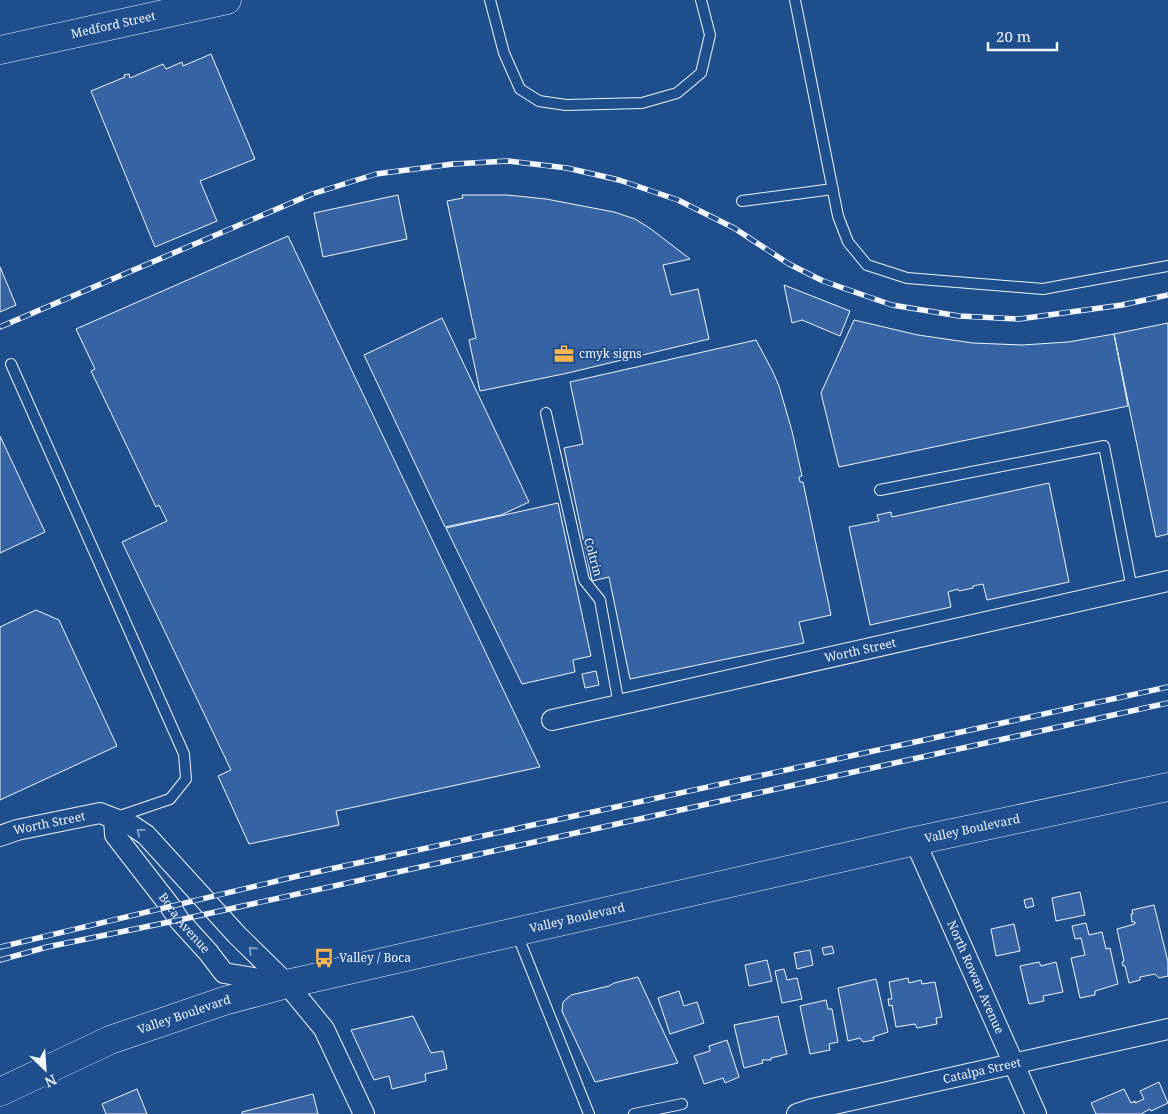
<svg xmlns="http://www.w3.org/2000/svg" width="1168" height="1114" viewBox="0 0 1168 1114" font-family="'Noto Serif',serif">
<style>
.building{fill:#3563a3;stroke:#f2f6ff}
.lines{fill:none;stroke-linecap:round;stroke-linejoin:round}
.service-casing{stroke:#f2f6ff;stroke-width:12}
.minor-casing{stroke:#f2f6ff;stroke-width:22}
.secondary-casing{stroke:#f2f6ff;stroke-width:29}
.primary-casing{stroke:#f2f6ff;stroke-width:29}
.service{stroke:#1f4e8c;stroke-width:10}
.minor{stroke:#1f4e8c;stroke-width:20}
.secondary{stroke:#1f4e8c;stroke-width:28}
.primary{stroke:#1f4e8c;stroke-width:28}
.rail-casing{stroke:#f2f6ff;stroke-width:5.5}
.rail{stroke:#1f4e8c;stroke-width:4;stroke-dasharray:11;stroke-linecap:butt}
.oneway{stroke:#7e9ac0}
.labels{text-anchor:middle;stroke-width:4;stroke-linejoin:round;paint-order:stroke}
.street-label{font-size:12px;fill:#f2f6ff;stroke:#1f4e8c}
.poi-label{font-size:12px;fill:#f2f6ff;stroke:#1f4e8c;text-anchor:start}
</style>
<rect width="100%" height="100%" fill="#1f4e8c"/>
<path class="building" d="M211,54L255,159L200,181L217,221L155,247L91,91L125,77L124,75L129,74L130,78L163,64L166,69L182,62L183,66Z
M398,195L407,239L323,257L314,213Z
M462,195H507L546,199L614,212L635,219L651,229L690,259L663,265L671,295L698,289L709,339L568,373L480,391L469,340L476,338L447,201L463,198Z
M288,236L540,767L336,811L339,825L249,844L218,776L231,770L122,542L167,521L159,505L156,507L91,371L95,369L76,329Z
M0,267L16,305L0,312Z
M784,285L850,311L840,336L802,320L792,323Z
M442,318L529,502L501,515L445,527L364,355Z
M854,320L918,335L973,343L1022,345L1068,342L1114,334L1128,406L839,467L821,393Z
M1168,323V534L1156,537L1114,334Z
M756,340L772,370L779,386L792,431L802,476L799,477L800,482H803L831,615L799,622L804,643L630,679L609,577L592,581L564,448L583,444L570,382Z
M0,436L45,532L0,553Z
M1049,483L1069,582L987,600L983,584L973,586V588L959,591L958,589L948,592L951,607L870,625L849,527L879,521L877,515L891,512L892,517Z
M558,503L591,656L573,660L575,672L522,684L446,528Z
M36,610L59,620L117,746L0,800V627Z
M596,671L599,685L585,688L582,674Z
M1080,892L1085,915L1056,921L1052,898Z
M1032,898L1034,906L1026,908L1024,900Z
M1154,905L1168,962V976L1159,978L1155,974L1140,977V980L1129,983L1125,966H1123L1122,962L1124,961L1117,929L1135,924V922H1132L1131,914H1133L1132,910Z
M1086,923L1089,935L1102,932L1106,949L1110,948L1118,984L1095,991V995L1080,998L1071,958L1085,955L1081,938L1075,939L1072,926Z
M1014,924L1020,951L996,956L991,929Z
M832,946L834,953L824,955L822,948Z
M810,950L813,965L797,969L794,953Z
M767,960L772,981L749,986L745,965Z
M1039,962L1041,966L1056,962L1063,992L1043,996L1044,1001L1029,1004L1020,966Z
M784,969L787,980L797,978L802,999L782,1003L775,971Z
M638,977L678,1063L595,1082L562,1011L563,1002L571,995L609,986L614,983Z
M908,978L909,983L921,980L922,984L935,982L942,1017L936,1018L937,1024L917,1028L915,1024L896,1027L892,1005L889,1006L888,999H892L889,982Z
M876,979L888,1032L873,1037L874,1040L863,1042L860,1038L848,1041L838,988Z
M679,991L684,1006L697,1002L704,1023L670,1034L658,998Z
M826,1000L828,1009H832L838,1042L829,1044L830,1050L810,1054L800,1006Z
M413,1016L431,1053L443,1051L447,1069L425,1074L426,1081L392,1089L389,1076L374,1080L351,1030Z
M778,1016L787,1054L771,1058V1060H762L763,1063L744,1068L734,1025Z
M727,1040L739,1077L725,1083L723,1078L704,1084L694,1056L710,1051L709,1046Z
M1159,1082L1168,1103L1151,1111L1150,1109L1141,1114H1096L1091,1103L1124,1089L1131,1103L1135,1101V1103L1144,1099L1140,1091Z
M137,1089L147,1114H106L102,1104Z
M313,1094L318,1114H242V1112Z"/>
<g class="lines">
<defs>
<path id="service" d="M490,0L504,53L520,89L539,101L566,105L642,103L677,93L701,73L710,35L701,0
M795,0L838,216L848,242L867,265L907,278L1043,289L1168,266
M742,201L833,189
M11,364L184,754L186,779L170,799L117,817
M546,413L584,580L600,600L619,705
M880,490L1104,446L1132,589
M517,934L589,1114
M634,1114L682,1104"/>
<g id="minor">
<path id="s1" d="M552,720L1168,581"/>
<path id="s2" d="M114,819L115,835L170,906L179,920L208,952L224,973L283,983"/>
<path id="s3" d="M0,836L17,830L100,813L131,825L146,835L237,935L287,984L324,1029L364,1114"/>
<path id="s4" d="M915,841L1036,1114"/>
<path id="s5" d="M797,1114L812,1109L1168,1029"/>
</g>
<g id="secondary">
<path id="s6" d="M0,50L227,0"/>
</g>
<g id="primary">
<path id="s7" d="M0,1092L110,1040L224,1001L287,984L915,841L1168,787"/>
</g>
</defs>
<use href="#service" class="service-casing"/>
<use href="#minor" class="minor-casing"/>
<use href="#secondary" class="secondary-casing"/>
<use href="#primary" class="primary-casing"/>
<use href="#service" class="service"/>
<use href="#minor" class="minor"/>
<use href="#secondary" class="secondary"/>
<use href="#primary" class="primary"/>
<defs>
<path id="rail" d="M0,327L312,194L376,174L453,164L508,161L567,168L619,180L678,200L734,228L789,264L823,281L892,305L959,316L1019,319L1122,305L1168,295
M0,947L298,876L1168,687
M0,960L47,947L179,920L1168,703"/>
</defs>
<use href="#rail" class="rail-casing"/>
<use href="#rail" class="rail"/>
</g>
<defs><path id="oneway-chevron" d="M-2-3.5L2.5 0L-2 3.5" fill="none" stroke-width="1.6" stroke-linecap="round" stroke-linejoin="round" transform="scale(1.25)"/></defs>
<g class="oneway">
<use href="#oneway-chevron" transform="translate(140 832) rotate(-142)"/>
<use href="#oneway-chevron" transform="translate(252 950) rotate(-136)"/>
</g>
<defs>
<symbol id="office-bare" viewBox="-9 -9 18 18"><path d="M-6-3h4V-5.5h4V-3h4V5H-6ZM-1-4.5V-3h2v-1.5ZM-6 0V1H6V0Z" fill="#ffb74d" stroke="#1f4e8c" stroke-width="2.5" paint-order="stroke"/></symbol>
<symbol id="bus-bare" viewBox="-9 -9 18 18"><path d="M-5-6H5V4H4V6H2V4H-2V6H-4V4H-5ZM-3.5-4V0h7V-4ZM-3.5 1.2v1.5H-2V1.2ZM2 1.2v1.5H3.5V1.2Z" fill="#ffb74d" stroke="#1f4e8c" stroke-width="2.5" paint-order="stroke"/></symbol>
</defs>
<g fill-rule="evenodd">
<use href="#office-bare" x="550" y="340" width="28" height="28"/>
<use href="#bus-bare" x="310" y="944" width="28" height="28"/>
</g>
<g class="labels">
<g class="street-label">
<text dy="4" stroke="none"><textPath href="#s6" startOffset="116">Medford Street</textPath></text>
<text transform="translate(593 557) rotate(74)" y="4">Coltrin</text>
<text dy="4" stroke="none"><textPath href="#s1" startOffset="316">Worth Street</textPath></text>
<text dy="4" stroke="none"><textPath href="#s3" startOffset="51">Worth Street</textPath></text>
<text dy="4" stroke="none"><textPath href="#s7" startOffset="1010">Valley Boulevard</textPath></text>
<text dy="4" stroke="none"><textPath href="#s7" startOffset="605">Valley Boulevard</textPath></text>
<text dy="4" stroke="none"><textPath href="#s2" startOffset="128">Boca Avenue</textPath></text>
<text dy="4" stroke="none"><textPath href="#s4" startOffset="149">North Rowan Avenue</textPath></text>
<text dy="4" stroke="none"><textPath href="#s7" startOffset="200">Valley Boulevard</textPath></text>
<text dy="4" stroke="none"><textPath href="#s5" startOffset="190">Catalpa Street</textPath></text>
</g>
<g class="poi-label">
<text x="579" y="358">cmyk signs</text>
<text x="339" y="962">Valley / Boca</text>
</g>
</g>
<g transform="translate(45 1069) rotate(155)" stroke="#1f4e8c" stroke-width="4" paint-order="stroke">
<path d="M0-4L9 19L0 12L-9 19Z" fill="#f2f6ff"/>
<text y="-8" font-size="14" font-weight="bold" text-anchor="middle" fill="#f2f6ff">N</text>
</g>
<path d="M988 42v8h69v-8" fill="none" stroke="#f2f6ff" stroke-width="2.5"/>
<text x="996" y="42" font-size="15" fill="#f2f6ff" stroke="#1f4e8c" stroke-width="4" paint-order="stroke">20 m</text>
</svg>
